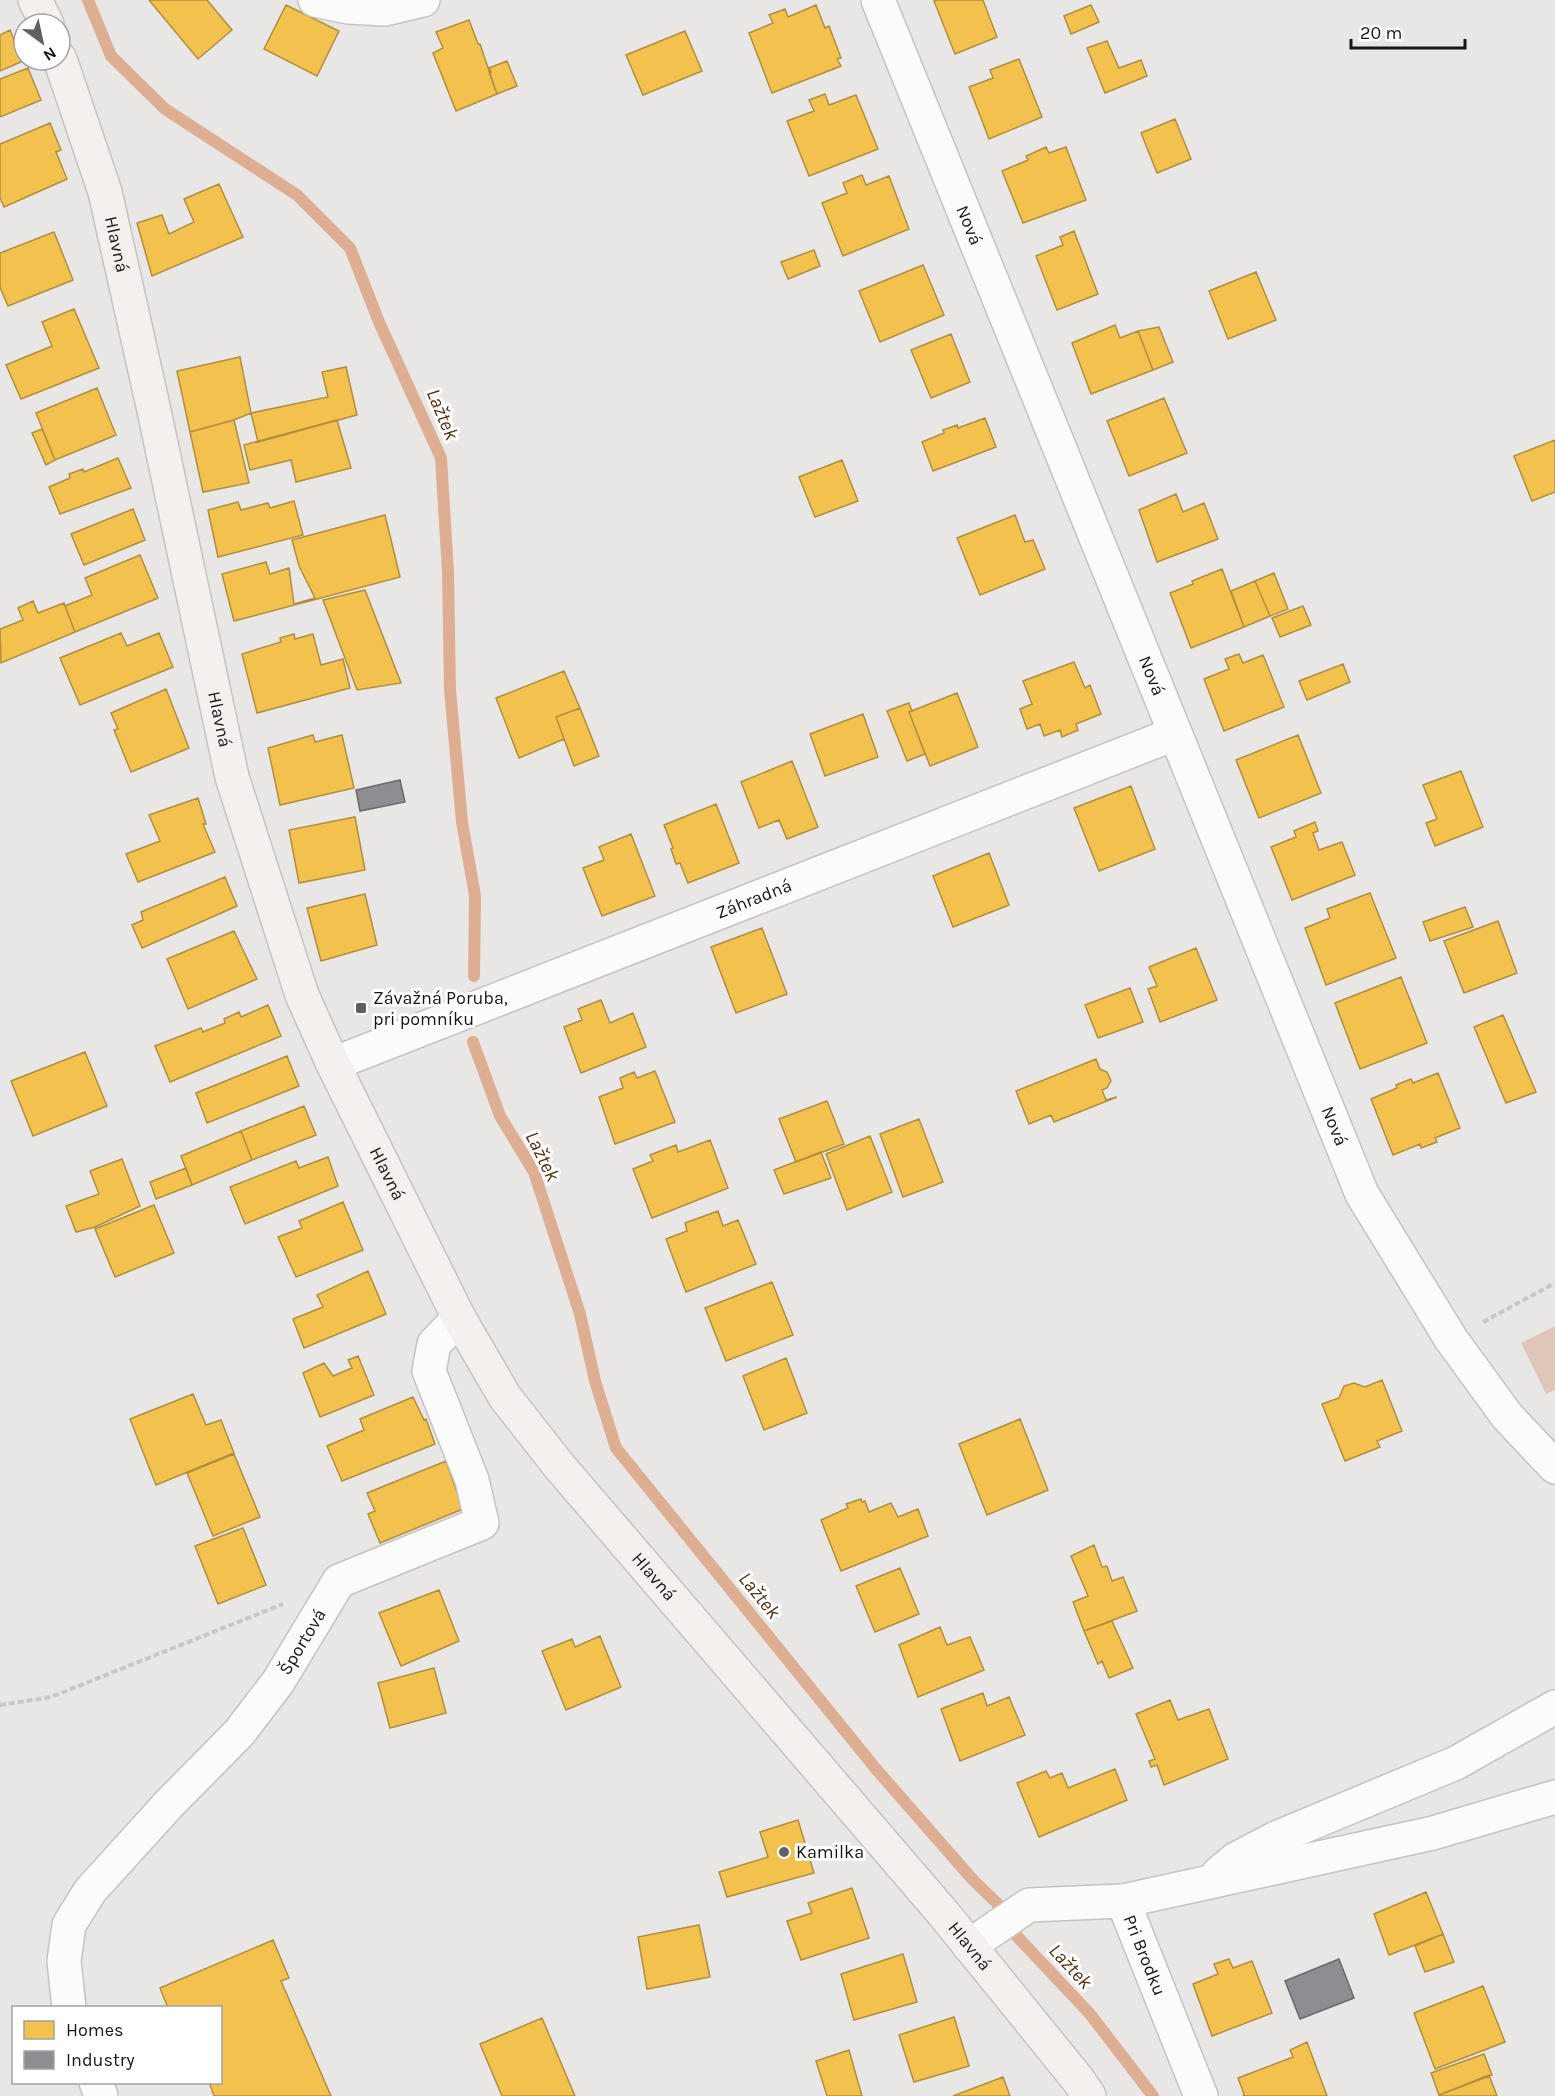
<svg xmlns="http://www.w3.org/2000/svg" width="1555" height="2096" viewBox="0 0 1555 2096" font-family="Karla,sans-serif">
<style>
.green{fill:#e0c6b8}
.homes{fill:#f2c14e;stroke:#b18e3e;stroke-width:1.5}
.industry{fill:#8d8d92;stroke:#6a6a6d;stroke-width:1.5}
.lines{fill:none;stroke-linecap:round;stroke-linejoin:round}
.stream{stroke:#deae93;stroke-width:12}
.street-casing{stroke:#c4c3c2;stroke-width:36}
.secondary-casing{stroke:#c4c3c2;stroke-width:36}
.path{stroke:#c8c7c7;stroke-width:4;stroke-dasharray:6 3;stroke-linecap:butt}
.street{stroke:#fcfbfb;stroke-width:33}
.secondary{stroke:#f4f0ee;stroke-width:33}
.poi-dot{fill:#61605f;stroke:#fff;stroke-width:2}
.labels{text-anchor:middle;stroke-width:6;stroke-linejoin:round;paint-order:stroke}
.street-label{font-size:18px;fill:#181717;stroke:#fff}
.poi-label{font-size:18px;fill:#181717;stroke:#fff;text-anchor:start}
.water-label{font-size:20px;font-style:italic;fill:#5a2e10;stroke:#fff}
</style>
<rect width="100%" height="100%" fill="#e9e7e6"/>
<path class="green" d="M1555,1326V1390L1546,1394L1521,1343Z"/>
<path class="homes" d="M149,0H207L232,30L198,59Z
M937,0H983L997,37L955,54L934,1Z
M286,5L339,31L317,76L264,49Z
M816,5L825,28L829,26L841,58L837,59L841,66L772,93L749,33L773,23L769,15L785,9L788,17Z
M1091,5L1099,22L1071,34L1064,16Z
M469,20L478,44H480L497,94L456,111L433,53L443,48L436,32Z
M10,30L23,61L0,71V35Z
M685,31L702,71L643,95L626,55Z
M1107,41L1119,68L1141,60L1147,76L1105,93L1087,48Z
M1019,59L1042,117L989,139L969,87L993,78L990,70Z
M507,61L517,86L497,94L489,72H491L489,68Z
M28,68L41,100L0,117V79Z
M825,94L829,105L856,95L878,149L809,176L787,121L814,111L809,100Z
M1175,119L1191,159L1157,173L1141,133Z
M50,123L61,150L56,152L67,179L4,207L0,198V144Z
M1046,147L1049,153L1066,147L1086,200L1023,223L1002,171L1028,160L1026,156Z
M862,175L866,185L889,176L909,229L843,256L822,203L847,193L843,183Z
M219,184L243,237L152,276L137,223L162,215L169,234L194,222L184,199Z
M1074,231L1098,294L1057,310L1036,256L1063,245L1060,237Z
M54,232L73,280L8,306L0,287V253Z
M814,250L820,266L788,279L781,262Z
M923,265L944,315L880,342L859,291Z
M1256,272L1276,320L1228,339L1209,291Z
M74,309L99,368L21,399L6,365L52,346L42,322Z
M1115,325L1120,338L1138,331L1153,370L1091,394L1072,343Z
M1159,327L1173,362L1153,370L1138,331Z
M951,334L970,382L931,398L911,350Z
M240,357L251,413L234,420L190,432L177,371Z
M346,367L357,415L258,442L251,413L328,397L322,372Z
M97,388L116,435L55,460L36,413Z
M1164,398L1187,453L1129,476L1107,421Z
M985,418L996,447L933,471L922,442L944,433L943,430L957,425L958,428Z
M234,420L249,483L203,492L190,432Z
M337,420L351,468L296,482L291,460L250,470L244,445Z
M42,429L55,460L46,465L32,433Z
M1555,440V492L1532,501L1514,456Z
M118,458L131,488L60,514L49,487L70,478L69,474L83,469L84,472Z
M842,460L858,501L815,517L799,477Z
M1176,494L1183,512L1204,503L1218,539L1157,562L1139,510Z
M294,501L303,535L218,557L208,510L238,502L241,510L268,503L270,508Z
M133,509L145,540L84,565L71,534Z
M385,515L400,577L234,621L222,574L266,562L270,574L289,568L294,604L315,598L299,566L292,540Z
M1015,515L1025,542L1033,540L1045,569L980,595L957,538Z
M140,555L158,598L75,632L65,606L92,595L85,578Z
M1222,569L1244,627L1191,648L1170,593L1193,584L1192,581Z
M1274,573L1288,609L1270,616L1255,581Z
M1255,581L1270,616L1244,627L1231,591Z
M365,590L401,683L357,690L323,600Z
M33,601L38,613L64,603L75,632L1,663L0,629L23,620L18,608Z
M1303,606L1311,625L1280,637L1272,618Z
M121,633L127,646L159,633L173,667L80,705L60,658Z
M294,634L295,639L313,634L321,665L343,659L350,688L257,713L242,654L281,642L280,638Z
M1239,654L1243,663L1263,655L1284,707L1224,731L1204,679L1229,669L1225,659Z
M1074,662L1085,688L1090,685L1101,714L1076,724L1078,730L1062,737L1060,730L1044,736L1040,724L1027,729L1020,709L1032,704L1023,681Z
M1343,664L1350,682L1307,700L1299,681Z
M564,671L580,708L556,717L564,739L519,758L496,698Z
M166,689L189,748L131,772L114,730L118,729L111,713Z
M957,693L978,747L930,766L909,712Z
M909,703L912,711L909,712L925,754L907,761L887,711Z
M580,708L599,756L574,766L556,717Z
M863,714L878,757L825,776L810,734Z
M313,735L315,742L342,735L354,788L280,805L268,748Z
M1298,735L1321,793L1259,818L1236,760Z
M792,761L818,827L787,839L779,820L759,828L741,782Z
M1461,771L1483,827L1435,846L1426,823L1437,819L1423,785Z
M1131,786L1155,849L1099,871L1074,808Z
M198,798L206,824H203L215,852L138,882L126,854L160,841L149,815Z
M716,804L739,863L688,883L680,863L676,864L671,849L673,848L664,825Z
M355,817L365,870L299,883L289,830Z
M1315,822L1318,831L1313,833L1319,850L1342,842L1355,875L1292,900L1271,847L1296,837L1294,831Z
M631,834L655,896L602,916L583,868L604,860L599,847Z
M989,853L1009,905L953,927L933,876Z
M225,877L237,906L142,948L132,925L143,920L141,912Z
M1370,893L1396,958L1326,985L1305,928L1330,918L1327,909Z
M365,894L377,945L321,961L307,908Z
M1465,907L1473,927L1430,941L1423,922Z
M1498,921L1517,973L1464,993L1444,941Z
M762,928L787,994L736,1013L711,947Z
M234,931L257,979L188,1009L167,959Z
M1196,948L1217,1000L1160,1022L1148,989L1157,986L1149,967Z
M1401,977L1427,1043L1360,1069L1335,1003Z
M1130,988L1143,1022L1098,1038L1085,1005Z
M601,1000L610,1023L633,1013L646,1047L581,1073L564,1027L582,1020L578,1009Z
M268,1005L281,1036L170,1082L155,1046L201,1028L203,1032L225,1023L224,1019L239,1012L241,1017Z
M1503,1015L1536,1092L1506,1103L1474,1027Z
M85,1052L107,1106L33,1136L11,1081Z
M287,1056L299,1086L207,1123L196,1093Z
M1096,1059L1100,1069L1107,1072L1111,1081L1107,1088L1102,1090L1106,1100L1117,1097L1054,1122L1051,1115L1029,1124L1016,1091Z
M655,1071L675,1122L615,1144L599,1097L623,1088L620,1078L634,1072L637,1078Z
M1438,1073L1460,1128L1435,1138L1437,1142L1421,1148L1420,1144L1393,1155L1371,1099L1397,1088L1396,1085L1411,1079L1413,1083Z
M827,1101L844,1144L796,1162L779,1119Z
M304,1106L316,1135L252,1160L241,1131Z
M919,1119L943,1182L903,1197L880,1134Z
M241,1131L252,1160L192,1185L181,1156Z
M870,1136L892,1192L847,1210L826,1154Z
M710,1140L728,1188L652,1218L633,1169L653,1161L650,1155L676,1145L678,1152Z
M821,1152L831,1178L784,1194L774,1170Z
M328,1157L338,1186L245,1224L230,1187L296,1161L299,1168Z
M122,1159L140,1206L95,1227L76,1232L66,1206L99,1194L90,1171Z
M186,1168L192,1185L156,1199L150,1182Z
M343,1202L363,1250L296,1277L278,1237L302,1228L299,1221Z
M154,1205L174,1253L115,1277L95,1229Z
M718,1211L723,1226L738,1220L756,1264L686,1292L666,1239L687,1231L685,1223Z
M368,1271L386,1314L304,1348L293,1319L323,1307L317,1295Z
M772,1282L793,1335L726,1361L705,1308Z
M358,1356L374,1395L320,1417L303,1373L324,1363L333,1376L352,1368L348,1360Z
M786,1358L807,1413L764,1430L743,1376Z
M1382,1380L1402,1431L1377,1441L1380,1447L1345,1461L1322,1404L1339,1398L1344,1386L1354,1383L1365,1387Z
M193,1394L206,1425L221,1420L234,1453L156,1485L130,1419Z
M413,1397L424,1420L426,1419L435,1444L342,1481L327,1446L364,1430L360,1419Z
M1020,1419L1048,1490L987,1515L959,1444Z
M234,1454L260,1517L213,1536L187,1473Z
M446,1461L463,1509L380,1543L368,1514L375,1511L367,1493Z
M861,1499L862,1502L865,1501L869,1512L891,1503L898,1517L918,1509L928,1536L841,1571L821,1520L848,1508L846,1504Z
M243,1528L266,1585L218,1604L195,1546Z
M1094,1545L1102,1567L1107,1566L1112,1581L1123,1577L1137,1611L1084,1631L1073,1602L1088,1596L1071,1556Z
M900,1568L919,1614L875,1632L856,1586Z
M439,1590L459,1641L401,1666L379,1613Z
M1112,1621L1133,1668L1109,1678L1102,1661L1098,1664L1084,1631Z
M940,1627L947,1645L970,1637L984,1670L918,1697L899,1645Z
M600,1636L621,1687L566,1710L542,1651L572,1639L575,1647Z
M434,1668L446,1713L390,1728L378,1683Z
M983,1693L987,1706L1009,1697L1025,1735L960,1761L941,1709Z
M1170,1700L1178,1720L1209,1709L1228,1759L1164,1785L1157,1765L1151,1767L1149,1761L1155,1759L1136,1714Z
M1115,1769L1127,1800L1039,1837L1017,1783L1046,1771L1050,1778L1062,1773L1068,1788Z
M798,1820L814,1873L727,1897L719,1872L768,1857L760,1832Z
M852,1888L869,1938L801,1960L787,1921L812,1913L808,1903Z
M1426,1892L1443,1934L1389,1955L1374,1914Z
M699,1925L710,1977L647,1989L638,1937Z
M1443,1934L1454,1962L1425,1972L1415,1946Z
M273,1940L289,1978L281,1981L331,2096H214L209,2082H220V2008H168L160,1988Z
M903,1954L917,2002L854,2020L841,1974Z
M1229,1959L1233,1968L1252,1961L1272,2013L1212,2036L1193,1984L1218,1974L1214,1964Z
M1483,1986L1505,2042L1435,2069L1414,2013Z
M954,2017L969,2066L914,2082L899,2035Z
M542,2018L575,2096H502L480,2044Z
M1307,2042L1327,2096H1243L1244,2094L1238,2078L1293,2057L1290,2050Z
M849,2050L862,2096H827L816,2061Z
M1484,2054L1492,2075L1439,2095L1431,2073Z
M1489,2075L1497,2096H1439V2095Z
M1003,2077L1010,2096H953Z"/>
<path class="industry" d="M400,780L405,802L360,811L356,790Z
M1339,1959L1354,1998L1300,2019L1285,1981Z"/>
<g class="lines">
<path class="stream" d="M88,0L111,56L165,109L297,195L350,248L379,322L441,458L448,572L450,690L462,822L475,896L474,976
M473,1042L500,1116L534,1172L580,1314L595,1381L616,1448L876,1769L973,1880L997,1903L1011,1930L1090,2014L1153,2096"/>
<defs>
<g id="street">
<path d="M315,0L348,7L385,9L423,0"/>
<path id="s1" d="M878,0L1362,1194L1451,1339L1507,1416L1555,1467"/>
<path id="s2" d="M333,1064L1174,734"/>
<path d="M1219,1873L1236,1859L1276,1838L1456,1763L1555,1707"/>
<path d="M1123,1901L1433,1833L1555,1797"/>
<path id="s3" d="M969,1946L1029,1905L1123,1901L1201,2096"/>
<path id="s4" d="M69,2008L64,1961L69,1925L90,1891L168,1805L239,1733L278,1682L339,1581L482,1523L472,1480L429,1371L434,1344L459,1318"/>
<path d="M96,2082L101,2096"/>
</g>
<g id="secondary">
<path d="M35,0L47,24"/>
<path id="s5" d="M60,59L105,192L153,406L232,777L302,995L333,1064L459,1318L505,1397L560,1467L943,1913L1079,2081L1089,2096"/>
</g>
</defs>
<use href="#street" class="street-casing"/>
<use href="#secondary" class="secondary-casing"/>
<path class="path" d="M1483,1322L1555,1283
M0,1705L51,1697L283,1604"/>
<use href="#street" class="street"/>
<use href="#secondary" class="secondary"/>
</g>
<g class="poi-dot">
<rect x="355" y="1002" width="12" height="12" rx="3"/>
<circle cx="784" cy="1852" r="6"/>
</g>
<g class="labels">
<g class="street-label">
<text dy="6" stroke="none"><textPath href="#s1" startOffset="243">Nová</textPath></text>
<text dy="6" stroke="none"><textPath href="#s5" startOffset="194">Hlavná</textPath></text>
<text dy="6" stroke="none"><textPath href="#s1" startOffset="729">Nová</textPath></text>
<text dy="6" stroke="none"><textPath href="#s5" startOffset="680">Hlavná</textPath></text>
<text dy="6" stroke="none"><textPath href="#s2" startOffset="452">Záhradná</textPath></text>
<text dy="6" stroke="none"><textPath href="#s1" startOffset="1215">Nová</textPath></text>
<text dy="6" stroke="none"><textPath href="#s5" startOffset="1166">Hlavná</textPath></text>
<text dy="6" stroke="none"><textPath href="#s5" startOffset="1652">Hlavná</textPath></text>
<text dy="6" stroke="none"><textPath href="#s4" startOffset="452">Športová</textPath></text>
<text dy="6" stroke="none"><textPath href="#s5" startOffset="2138">Hlavná</textPath></text>
<text dy="6" stroke="none"><textPath href="#s3" startOffset="225">Pri Brodku</textPath></text>
</g>
<g class="poi-label">
<text x="373" y="1004">Závažná Poruba,<tspan x="373" dy="21">pri pomníku</tspan></text>
<text x="796" y="1858">Kamilka</text>
</g>
<g class="water-label">
<text transform="translate(443 414) rotate(67)" y="7">Lažtek</text>
<text transform="translate(543 1156) rotate(64)" y="7">Lažtek</text>
<text transform="translate(760 1595) rotate(51)" y="7">Lažtek</text>
<text transform="translate(1071 1966) rotate(47)" y="7">Lažtek</text>
</g>
</g>
<rect x="12" y="2006" width="210" height="78" fill="#ffffff" stroke="#a3a2a2" stroke-width="1.5"/>
<rect x="24" y="2021" width="30" height="18" fill="#f2c14e" stroke="#a3a2a2" stroke-width="1.5"/>
<text x="66" y="2036" font-size="18" fill="#181717">Homes</text>
<rect x="24" y="2051" width="30" height="18" fill="#8d8d92" stroke="#a3a2a2" stroke-width="1.5"/>
<text x="66" y="2066" font-size="18" fill="#181717">Industry</text>
<g transform="translate(42 42) rotate(147)"><circle r="28" fill="#ffffff" stroke="#a3a2a2" stroke-width="1.5"/>
<path d="M0-4.5L10 22L0 15L-10 22Z" fill="#61605f"/>
<text y="-9" font-size="16" font-weight="bold" text-anchor="middle" fill="#181717">N</text>
</g>
<path d="M1351 39v9h114v-9" fill="none" stroke="#181717" stroke-width="3"/>
<text x="1360" y="39" font-size="18" fill="#181717" stroke="#ffffff" stroke-width="4.5" paint-order="stroke">20 m</text>
</svg>
